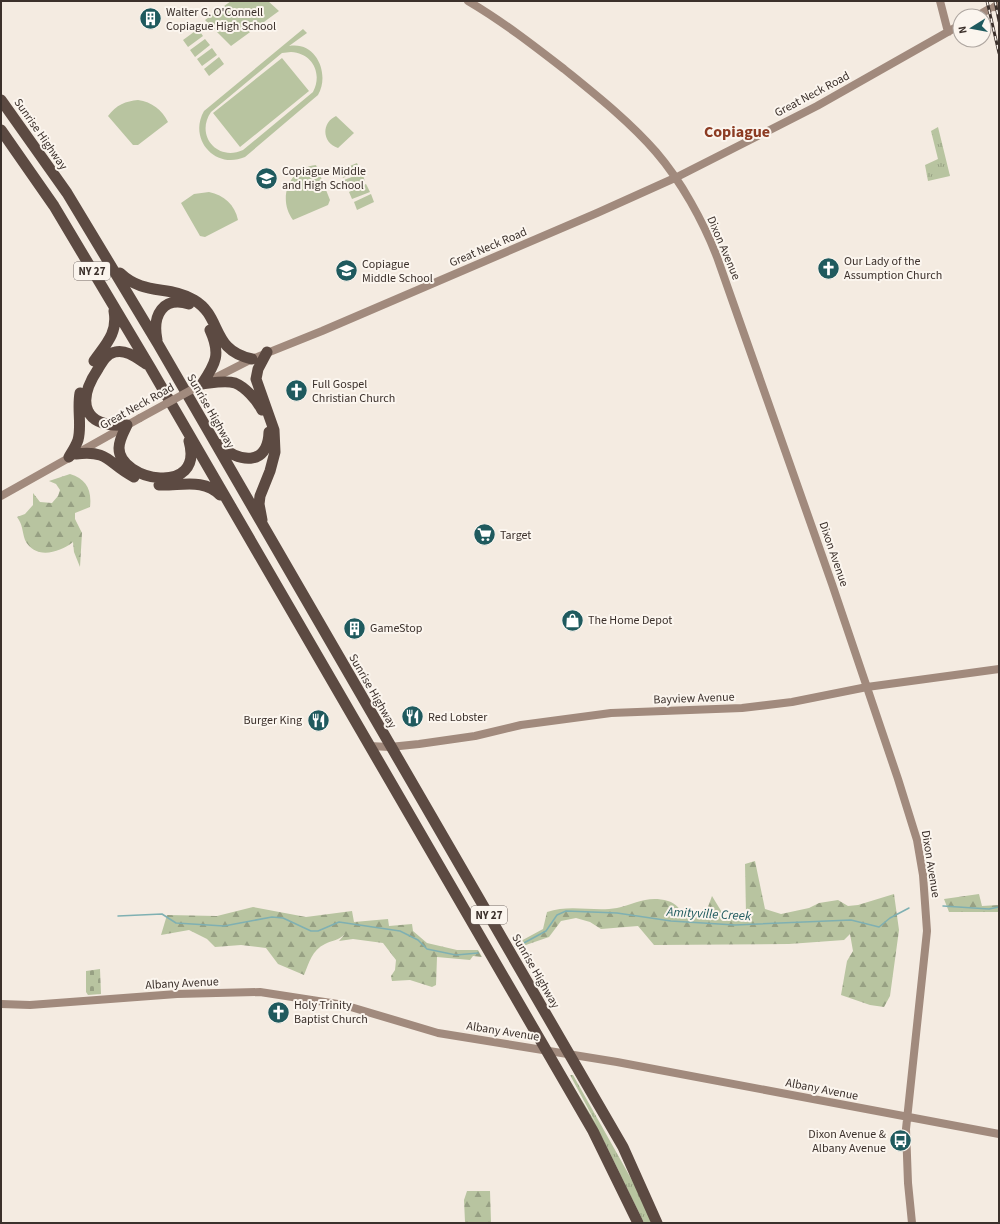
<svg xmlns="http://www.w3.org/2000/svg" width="1000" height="1224" viewBox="0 0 1000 1224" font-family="'Source Sans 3',sans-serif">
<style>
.grass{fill:url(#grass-tufts)}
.forest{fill:url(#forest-firs)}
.cemetery{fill:url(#cemetery-stones)}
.pitch{fill:#b8c4a0;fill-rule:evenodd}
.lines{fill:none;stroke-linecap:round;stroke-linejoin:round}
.stream{stroke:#7fb0b2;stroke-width:1.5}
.secondary{stroke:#a18a7d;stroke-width:8}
.highway{stroke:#5c4a42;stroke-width:11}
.rail-casing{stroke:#3b302b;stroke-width:3}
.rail{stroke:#fbf5ee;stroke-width:1.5;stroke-dasharray:4.5;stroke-linecap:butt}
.secondary-bridge{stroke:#a18a7d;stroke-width:8}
.labels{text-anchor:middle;stroke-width:4;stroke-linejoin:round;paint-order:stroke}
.shield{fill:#fbf5ee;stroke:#756b66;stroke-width:1}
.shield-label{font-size:11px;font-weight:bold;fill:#3b302b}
.poi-label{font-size:12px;fill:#3b302b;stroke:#fbf5ee;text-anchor:start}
.street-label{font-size:12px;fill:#3b302b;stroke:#fbf5ee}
.water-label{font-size:13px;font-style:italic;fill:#1f5a5e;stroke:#fbf5ee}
.district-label{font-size:16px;font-weight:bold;fill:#8c3b22;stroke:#fbf5ee}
</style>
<defs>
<pattern id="grass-tufts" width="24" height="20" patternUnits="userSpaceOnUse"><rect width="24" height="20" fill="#b8c4a0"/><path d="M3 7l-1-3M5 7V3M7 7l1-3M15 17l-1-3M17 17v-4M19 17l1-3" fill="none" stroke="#97a083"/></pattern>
<pattern id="forest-firs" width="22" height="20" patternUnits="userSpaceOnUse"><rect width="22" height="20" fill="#b8c4a0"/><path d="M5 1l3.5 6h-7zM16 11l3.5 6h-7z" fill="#97a083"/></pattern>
<pattern id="cemetery-stones" width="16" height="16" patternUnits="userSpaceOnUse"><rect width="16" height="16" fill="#b8c4a0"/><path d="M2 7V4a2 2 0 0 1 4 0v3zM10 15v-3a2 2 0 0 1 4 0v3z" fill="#97a083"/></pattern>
</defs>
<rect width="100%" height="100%" fill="#f4ebe1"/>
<path class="grass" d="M938,127L950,176L928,181L925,165L938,159L931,131Z
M570,1075H573L633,1182L652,1223H644L603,1139L567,1076L597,1125Z"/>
<path class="forest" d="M70,474C86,479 92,489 90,507L75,513V519L82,533L80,567L74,552L73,542C59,553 35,560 25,540C22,531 23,525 17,517L25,514L33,505V493L40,502L52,503L58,496L60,490L56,484L49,481Z
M755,861L765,909L781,914L809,908L819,903L838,900L848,906L858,905L894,894L899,930L890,996L884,1007L870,1005L841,995L847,961L853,951L850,934L844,940L789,944L654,945L638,926L601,929L590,922L576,918L561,921L549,937L520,947L519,942L543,929L547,912C570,904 594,912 617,908C636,904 647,895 668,901C676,903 681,911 687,917C706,918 706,912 712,896L726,919L746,914L745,864Z
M979,894L982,906L999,905V912H949L944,899Z
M253,907L306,917L352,911L354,922L388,919L389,926L412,924L413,931L427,943L457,950H478L482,957L473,956L470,960L437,957L436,985L432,987L410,980L392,981L391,976L395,970L396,960L383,943L353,939L339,941L345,934C338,941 332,940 325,944C312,950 309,963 304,975L278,964L266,948L241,945L215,947L207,939L189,930L161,935L167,915L217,916Z
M467,1191H490L491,1222L493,1223L465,1222L464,1200Z"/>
<path class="cemetery" d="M100,969L101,994L88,995L86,992V971Z"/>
<path class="pitch" d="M231,1H268L279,11L231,46L205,20Z
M198,29L203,36L188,47L183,40Z
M303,29L307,33L289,46C317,41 330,75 318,95L245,157C215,170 188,139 204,111ZM291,52C312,53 323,73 313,92L243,150C217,162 195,135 211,112L282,53Z
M205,39L210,45L195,57L190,50Z
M212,48L217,55L202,66L197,59Z
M219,57L224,64L209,76L204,69Z
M282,58L309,91L240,147L213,113Z
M138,100C152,102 162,110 168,122L138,145H133L108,116C116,105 126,101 138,100Z
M336,116L354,133L338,148C322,143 321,123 336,116Z
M357,163L360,170L343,178L340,170Z
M316,165L330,200L328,205L293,220C277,198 289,168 316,165Z
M362,173L365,181L348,188L344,180Z
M366,184L370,192L352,199L349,192Z
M209,192C224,195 235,205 238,220L205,237L200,236L181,203L194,194Z
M371,194L374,202L357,210L354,202Z"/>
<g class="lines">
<path class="stream" d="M943,906L989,909L999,907
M118,916L162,914L176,923L224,926L272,917L283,918L311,931H318L339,922L400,931L418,940L427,949L456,955L478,953
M515,946L522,944L546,931L557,915L566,911L617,913L671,921L735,925L851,920L879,927L890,918L909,908"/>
<path class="secondary" d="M468,1C502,21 533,45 564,69C596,95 629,121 656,152C681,181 703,221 717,257L832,584L898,779L917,840L923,875L927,931L906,1129L908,1183L912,1223
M940,1L948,32
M994,7L999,4
M977,16L989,9
M193,389L252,359L322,331L597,213L677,177L817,106L960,25
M1,496L140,418
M369,746L390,747L419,744L475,736L521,725L611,713L742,708L792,702L867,687L999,669
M1,1004L30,1005L177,994L260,992L344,1005L438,1033L617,1062L999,1134"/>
<path class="highway" d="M1,100L67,193L158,344L623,1147L657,1223
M1,130L54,206L150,367L593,1131L638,1223
M120,273C144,296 169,285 194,300C223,317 210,350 252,359
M157,340C152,315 163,296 189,304
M94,361C106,344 118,333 114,311
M146,364C137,358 126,349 115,352C106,354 102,362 98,369C76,402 83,428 127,425C123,433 119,440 119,448C119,481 205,497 189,441
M202,384C212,383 225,380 235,383C245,387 257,400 262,410
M202,384C216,363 221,354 210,330
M218,444C238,463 268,467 269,432
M76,454C110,450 107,463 134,477
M69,457C72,452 76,446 78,440C82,426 77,409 80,393
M159,485C181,486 204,478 220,495
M262,520L259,504L260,496L270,471L275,452L274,430L256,379L258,369L267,352"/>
<defs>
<path id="rail" d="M987,1L999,53
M995,1L999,21"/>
</defs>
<use href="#rail" class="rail-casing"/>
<use href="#rail" class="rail"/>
<path class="secondary-bridge" d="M140,418L193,389"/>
</g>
<defs>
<symbol id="building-disc" viewBox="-11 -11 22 22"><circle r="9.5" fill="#1f5a5e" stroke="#fbf5ee"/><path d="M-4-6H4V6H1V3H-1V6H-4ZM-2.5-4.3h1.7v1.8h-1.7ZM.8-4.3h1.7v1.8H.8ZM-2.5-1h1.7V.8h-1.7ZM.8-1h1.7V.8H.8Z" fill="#fff"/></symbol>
<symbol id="school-disc" viewBox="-11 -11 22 22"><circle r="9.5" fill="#1f5a5e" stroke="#fbf5ee"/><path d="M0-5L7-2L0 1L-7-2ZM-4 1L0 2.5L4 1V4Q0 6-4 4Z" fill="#fff"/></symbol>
<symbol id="church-disc" viewBox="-11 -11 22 22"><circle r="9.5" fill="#1f5a5e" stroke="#fbf5ee"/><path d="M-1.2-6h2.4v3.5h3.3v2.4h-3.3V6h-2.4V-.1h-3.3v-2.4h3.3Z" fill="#fff"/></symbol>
<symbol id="supermarket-disc" viewBox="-11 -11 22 22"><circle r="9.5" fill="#1f5a5e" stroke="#fbf5ee"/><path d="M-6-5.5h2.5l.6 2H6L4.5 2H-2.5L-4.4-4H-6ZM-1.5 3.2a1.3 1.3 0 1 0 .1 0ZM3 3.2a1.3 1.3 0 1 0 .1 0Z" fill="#fff"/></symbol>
<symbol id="shop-disc" viewBox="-11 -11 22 22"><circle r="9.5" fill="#1f5a5e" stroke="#fbf5ee"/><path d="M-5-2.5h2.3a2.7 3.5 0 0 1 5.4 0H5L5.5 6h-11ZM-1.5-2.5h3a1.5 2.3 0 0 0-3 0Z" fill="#fff"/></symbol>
<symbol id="restaurant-disc" viewBox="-11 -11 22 22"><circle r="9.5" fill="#1f5a5e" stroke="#fbf5ee"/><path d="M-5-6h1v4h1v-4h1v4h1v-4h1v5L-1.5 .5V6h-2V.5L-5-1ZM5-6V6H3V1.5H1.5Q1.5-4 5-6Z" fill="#fff"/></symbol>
<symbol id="bus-disc" viewBox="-11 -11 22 22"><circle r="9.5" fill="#1f5a5e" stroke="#fbf5ee"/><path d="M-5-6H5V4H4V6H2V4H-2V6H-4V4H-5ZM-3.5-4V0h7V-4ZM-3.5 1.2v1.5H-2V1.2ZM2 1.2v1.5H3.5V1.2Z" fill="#fff"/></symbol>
</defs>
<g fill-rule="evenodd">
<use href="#building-disc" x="138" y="6" width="25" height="25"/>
<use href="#school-disc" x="254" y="166" width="25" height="25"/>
<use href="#church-disc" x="816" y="256" width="25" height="25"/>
<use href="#school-disc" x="334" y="258" width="25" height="25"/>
<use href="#church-disc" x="284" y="378" width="25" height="25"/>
<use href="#supermarket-disc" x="472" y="522" width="25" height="25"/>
<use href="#shop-disc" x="560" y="608" width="25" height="25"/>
<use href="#building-disc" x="342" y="616" width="25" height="25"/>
<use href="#restaurant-disc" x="400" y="704" width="25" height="25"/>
<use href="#restaurant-disc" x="306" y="708" width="25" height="25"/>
<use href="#church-disc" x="266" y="1000" width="25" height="25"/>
<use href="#bus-disc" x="888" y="1128" width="25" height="25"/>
</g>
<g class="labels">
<g class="shield">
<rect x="74" y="262" width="36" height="18" rx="3"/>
<rect x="471" y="906" width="36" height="18" rx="3"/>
</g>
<g class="shield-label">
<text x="92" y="275">NY 27</text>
<text x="489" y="919">NY 27</text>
</g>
<g class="poi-label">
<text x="166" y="16">Walter G. O'Connell<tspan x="166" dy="14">Copiague High School</tspan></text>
<text x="282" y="175">Copiague Middle<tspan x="282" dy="14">and High School</tspan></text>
<text x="844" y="265">Our Lady of the<tspan x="844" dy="14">Assumption Church</tspan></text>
<text x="362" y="268">Copiague<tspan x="362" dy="14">Middle School</tspan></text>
<text x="312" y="388">Full Gospel<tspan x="312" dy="14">Christian Church</tspan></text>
<text x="500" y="539">Target</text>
<text x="588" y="624">The Home Depot</text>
<text x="370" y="632">GameStop</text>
<text x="428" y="721">Red Lobster</text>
<text x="302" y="724" text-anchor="end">Burger King</text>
<text x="294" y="1009">Holy Trinity<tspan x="294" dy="14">Baptist Church</tspan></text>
<text x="886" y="1138" text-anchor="end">Dixon Avenue &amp;<tspan x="886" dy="14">Albany Avenue</tspan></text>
</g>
<g class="street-label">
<text transform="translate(812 94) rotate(-28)" y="4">Great Neck Road</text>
<text transform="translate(41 134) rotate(55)" y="4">Sunrise Highway</text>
<text transform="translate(488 247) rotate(-23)" y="4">Great Neck Road</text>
<text transform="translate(724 248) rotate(67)" y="4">Dixon Avenue</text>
<text transform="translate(137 406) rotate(-29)" y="4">Great Neck Road</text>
<text transform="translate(211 411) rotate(60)" y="4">Sunrise Highway</text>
<text transform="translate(834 554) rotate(71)" y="4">Dixon Avenue</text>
<text transform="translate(373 691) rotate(60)" y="4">Sunrise Highway</text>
<text transform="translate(694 698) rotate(-2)" y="4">Bayview Avenue</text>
<text transform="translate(931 864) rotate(81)" y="4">Dixon Avenue</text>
<text transform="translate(536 971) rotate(60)" y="4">Sunrise Highway</text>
<text transform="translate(182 983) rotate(-3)" y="4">Albany Avenue</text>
<text transform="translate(503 1031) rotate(9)" y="4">Albany Avenue</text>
<text transform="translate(822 1089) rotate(11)" y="4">Albany Avenue</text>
</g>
<g class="water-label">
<text transform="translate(709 913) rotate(3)" y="5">Amityville Creek</text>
</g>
<g class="district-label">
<text x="737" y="137">Copiague</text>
</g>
</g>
<rect width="1000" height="1224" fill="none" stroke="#3b302b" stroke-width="4"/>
<g transform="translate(972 28) rotate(259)"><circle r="19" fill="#fbf5ee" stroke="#aea6a0"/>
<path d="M0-3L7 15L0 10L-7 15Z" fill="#1f5a5e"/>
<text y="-6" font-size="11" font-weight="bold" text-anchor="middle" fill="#3b302b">N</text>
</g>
</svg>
